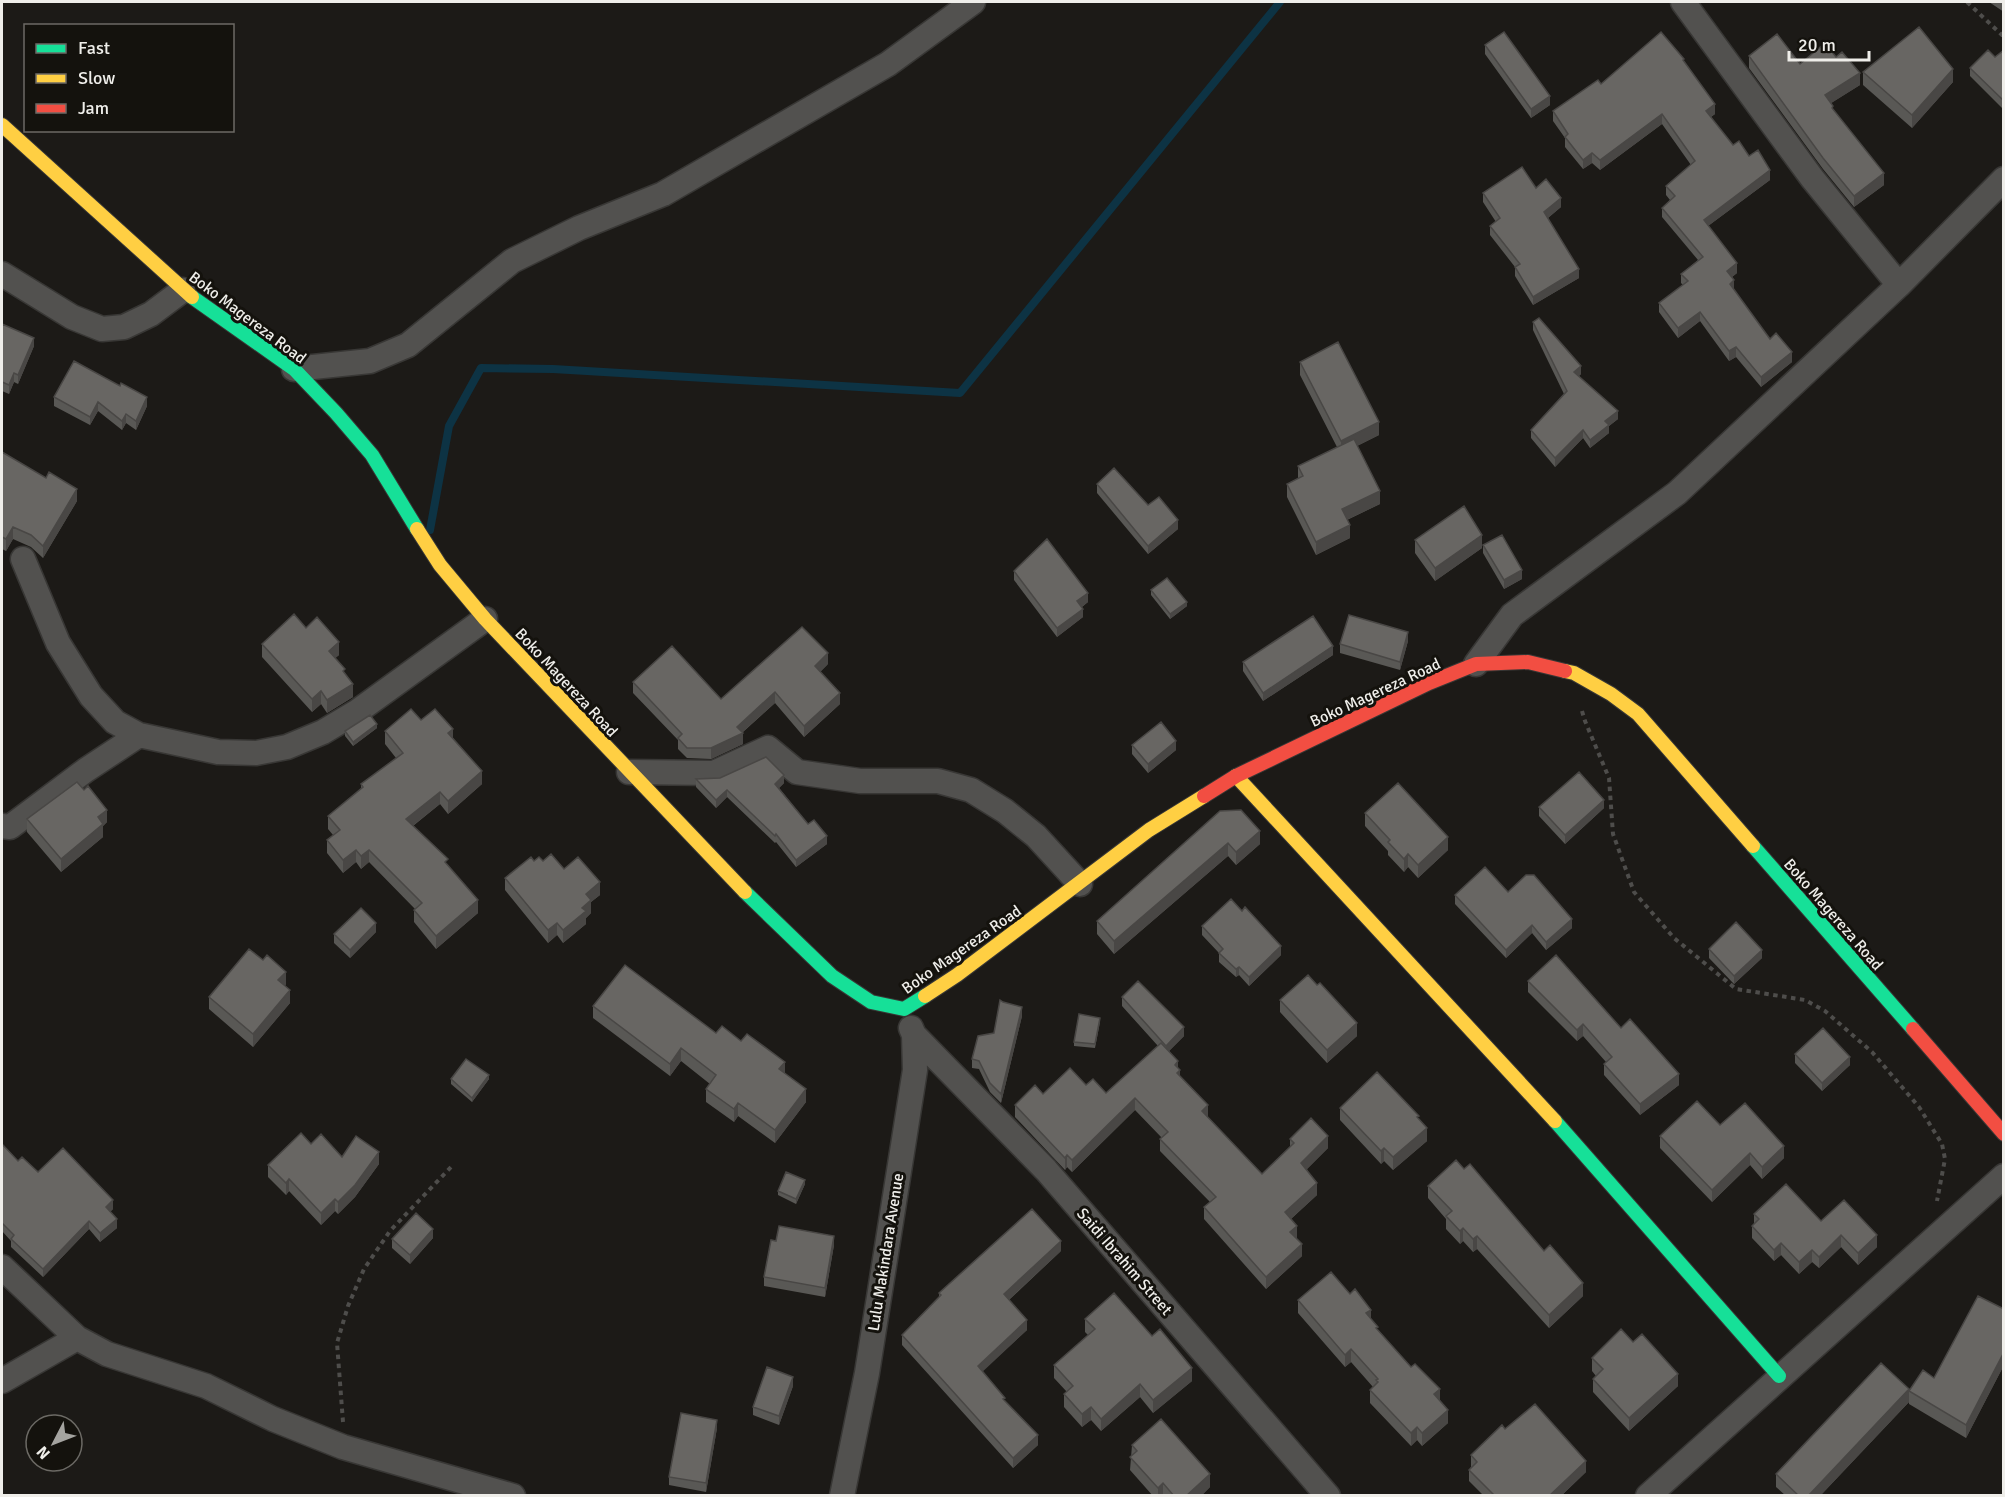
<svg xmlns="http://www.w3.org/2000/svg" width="2005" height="1497" viewBox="0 0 2005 1497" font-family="Signika,sans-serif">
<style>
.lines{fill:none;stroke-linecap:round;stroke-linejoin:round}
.stream{stroke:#0d3344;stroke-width:8}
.street-casing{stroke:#383735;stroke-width:27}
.fast-casing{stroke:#383735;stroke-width:16}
.slow-casing{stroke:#383735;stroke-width:16}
.jam-casing{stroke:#383735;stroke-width:16}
.path{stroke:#4e4d4b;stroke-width:4;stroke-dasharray:4.5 4.5;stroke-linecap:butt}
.street{stroke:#52514f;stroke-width:24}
.fast{stroke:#16e098;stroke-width:14}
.slow{stroke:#ffcf43;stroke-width:14}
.jam{stroke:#f24e42;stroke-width:14}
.wall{fill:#595855}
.shaded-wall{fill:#494745}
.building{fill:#686663;stroke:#494745;stroke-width:1.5}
.labels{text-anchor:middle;stroke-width:6;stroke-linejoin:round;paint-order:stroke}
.street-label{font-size:16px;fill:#efeeea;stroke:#14120d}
</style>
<rect width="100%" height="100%" fill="#1c1a17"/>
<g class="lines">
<path class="stream" d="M430,530L449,426L481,368L553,369L960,393L1280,2"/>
<defs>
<path id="street" d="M1683,2L1812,178L1899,285
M2,274L72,317L102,329L124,327L151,314L183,290
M294,369L370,361L408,345L512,261L579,228L663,194L888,64L973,2
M23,559L58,643L91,696L115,722L139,735L218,752L256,753L287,747L323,732L358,711L485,619
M1476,664L1512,615L1677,493L1899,285L2004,179
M629,772L714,773L768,748L797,772L860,781H938L971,790L1005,811L1036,836L1080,884
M2,826L10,827L86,770L139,735
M914,1035L1046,1170L1328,1496
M2,1267L77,1338L107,1354L206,1386L273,1419L343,1447L513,1496
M2,1381L77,1338
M842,1496L867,1373L915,1070L914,1035L911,1028
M1648,1496L2004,1176"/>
<path id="fast" d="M192,297L294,369L336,413L372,455L417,529
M1753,846L1913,1029
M745,892L832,976L871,1002L904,1009L925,996
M1555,1121L1779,1376"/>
<path id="slow" d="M2,125L192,297
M417,529L440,565L485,619L745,892
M1565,671L1574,673L1611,694L1638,714L1753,846
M1236,776L1555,1121
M925,996L957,975L1149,830L1204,796"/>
<path id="jam" d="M1204,796L1236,776L1429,683L1476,664L1528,662L1565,671
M1913,1029L2004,1134"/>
</defs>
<use href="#street" class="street-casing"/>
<use href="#fast" class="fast-casing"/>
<use href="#slow" class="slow-casing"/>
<use href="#jam" class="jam-casing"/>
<path class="path" d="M1967,2L2002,35L2004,34
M1582,711L1585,721L1609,778L1613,834L1634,892L1674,938L1736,989L1805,1000L1825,1011L1872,1052L1919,1107L1942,1144L1945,1159L1937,1201
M343,1422L337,1343L348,1306L364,1269L390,1231L451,1167"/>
<use href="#street" class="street"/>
<use href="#fast" class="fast"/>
<use href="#slow" class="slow"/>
<use href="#jam" class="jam"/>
</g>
<path class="wall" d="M1989,2H2004V12Z
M1485,45L1550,105L1531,118L1485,54Z
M2004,50V110L1970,76V68L1995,57Z
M1749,56L1800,64L1860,85L1831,103L1833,110L1884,185L1854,207L1823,169L1749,68Z
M1684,62L1715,114L1711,117L1733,145L1749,156L1770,180L1708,226L1737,273L1732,277L1734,290L1770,339L1792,362L1761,387L1736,357L1729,361L1700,321L1678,338L1659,312V303L1683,285L1681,283V274L1698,260L1662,217V208L1670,200L1666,195V186L1691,165L1662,124L1600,170L1592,163L1583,169L1565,147V138L1553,121V111L1601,84Z
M1863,72L1953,82L1912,128L1863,85Z
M1536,188L1561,207L1548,218L1579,278L1533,305L1515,276V267L1490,235V226L1496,222L1483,202V193Z
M1533,322L1581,374L1579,376L1618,419L1609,426V433L1590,448L1583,438L1555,467L1531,438V430L1564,394L1533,330Z
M2,324L34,346L18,384L14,382L9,394L2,391Z
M1300,362L1379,435L1357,446L1380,504L1347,520L1350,538L1316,555L1287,497V484L1298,479V466L1337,447L1300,375Z
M54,397L147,406L136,430L126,423L122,430L98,411L90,425L54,406Z
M2,452L46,478L77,501L43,558L31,547L13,539L6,551L2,549Z
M1097,484L1148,505L1178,529L1148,554L1097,493Z
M1415,540L1482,548L1435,581L1415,553Z
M1483,545L1522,579L1504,589L1483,553Z
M1014,571L1088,602L1082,607L1083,617L1057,637L1014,580Z
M1151,590L1187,606L1170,619L1151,595Z
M306,628L339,655L335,658L345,673L353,697L327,713L321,704L312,712L262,657V644Z
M1408,641L1400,670L1340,653V644Z
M1333,655L1263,701L1243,671V662Z
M828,664L820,672L840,704L804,737L775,703L743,732V744L711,759L687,758L678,749V740L633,693V682L721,699Z
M421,720L453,738L482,784L448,814L440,804L413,826L448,865L478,913L436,949L414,922V910L415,909L369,862L361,869L356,862L343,873L327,853V840L333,835L328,829V816L361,789V784L396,758L385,744V731Z
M377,728L353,746L345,736V731Z
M1132,745L1176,750L1148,773L1132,754Z
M696,779L784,783L779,788L808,824L827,844L796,867L776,842L775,843L727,797L716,808L696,787Z
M1539,807L1604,808L1565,844L1539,816Z
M1220,811L1260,844L1236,865L1228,856L1114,954L1097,934V921Z
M1365,813L1448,850L1418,878L1408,867L1404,872L1388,855V851L1365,826Z
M27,819L107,822L103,826V837L61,872L27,832Z
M534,861H543L564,869L600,895L591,902V913L586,918V924L563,943L557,935L548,943L505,890V878Z
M1508,892L1572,928L1546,950L1532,933L1506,958L1455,904V895Z
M1202,926L1281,955L1249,986L1239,975L1236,977L1219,962V953L1202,935Z
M376,932L350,958L334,943V934Z
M1709,949L1762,958L1734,984L1709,958Z
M1528,981L1621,1028L1679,1085L1640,1115L1604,1075V1064L1606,1062L1583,1036L1577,1041L1528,992Z
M286,984L285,986L290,1003L253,1047L209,1009V997Z
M1122,997L1184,1036L1169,1051L1178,1069L1180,1076L1208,1118L1262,1174L1290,1147V1139L1328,1148L1307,1169L1317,1195L1291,1219L1302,1256L1266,1289L1204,1219V1207L1210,1202L1160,1151V1139L1162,1138L1135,1110L1072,1172L1067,1167L1065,1170L1015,1117V1105L1043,1094L1086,1085L1106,1093L1158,1046L1122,1006Z
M1280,1000L1357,1036L1327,1063L1280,1012Z
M1003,1002L1022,1016L1001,1103L990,1092L979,1069L972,1068V1059L994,1033Z
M593,1006L716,1033L785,1073L806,1102L775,1143L738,1116L734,1122L706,1102V1089L710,1084L681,1061L670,1076L593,1018Z
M1100,1022L1095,1048L1074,1046V1042Z
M1795,1054L1850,1065L1822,1091L1795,1063Z
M451,1079H489L472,1102L451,1084Z
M1340,1108L1419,1119L1427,1141L1393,1170L1384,1161L1381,1164L1340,1120Z
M1720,1125L1784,1158L1762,1179L1750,1165L1712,1202L1660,1148V1136Z
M2,1144L18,1161L113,1209L110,1212L117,1228L100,1242L89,1229L43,1277L11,1247V1241L2,1231Z
M311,1144L342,1157L379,1164L355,1197L338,1214L335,1211L321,1225L289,1191L286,1195L268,1177V1165Z
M805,1184L796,1204L778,1195V1191Z
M1428,1186L1583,1296L1549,1328L1477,1249L1473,1252L1463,1241L1460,1244L1446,1229V1219L1428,1198Z
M1754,1214L1821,1221L1877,1247L1858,1265L1841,1247L1819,1268L1812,1262L1799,1274L1781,1255L1774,1261L1752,1238V1226L1754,1224Z
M433,1238L410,1264L392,1248V1239Z
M776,1241L834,1245L825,1297L764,1286V1277Z
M1061,1251L1009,1300L1027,1330L982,1371L1038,1445L1013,1468L902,1345V1335L939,1298V1293Z
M1298,1300L1371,1319L1378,1330L1440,1400L1448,1423L1422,1446L1417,1440L1411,1446L1370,1403V1390L1373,1387L1351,1362L1345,1367L1298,1313Z
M2004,1309V1365L1966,1438L1909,1404V1402L1820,1496H1786L1776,1487V1474L1909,1391L1934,1378Z
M1085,1319L1192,1381L1153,1413L1140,1397L1101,1431L1091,1420L1082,1427L1064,1407V1394L1067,1392L1054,1378V1365L1088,1335L1085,1332Z
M1633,1342L1678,1386L1629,1431L1593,1392V1379L1596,1376L1592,1371V1358Z
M793,1386L779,1425L753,1415V1407Z
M717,1428L706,1492L669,1485V1477Z
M1505,1429L1586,1472L1561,1496H1484L1469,1481V1470L1471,1467V1455Z
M1132,1445L1210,1487L1201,1496H1153L1130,1470Z"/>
<path class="shaded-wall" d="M1953,69V82L1912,128V115Z
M1860,73V85L1825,107V95Z
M1550,96V105L1531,118V109Z
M1715,104V114L1706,120V111Z
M1662,114V124L1600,170V160Z
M1592,153V163L1583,169V160Z
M1770,170V180L1704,229V220Z
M1884,173V185L1854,207V196Z
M1561,198V207L1544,221V212Z
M1737,263V273L1727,281V271Z
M1579,269V278L1533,305V297Z
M1734,280V289L1730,284Z
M1700,312V321L1678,338V328Z
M34,338V346L18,384V375Z
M1736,347V357L1729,361V351Z
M1792,352V362L1761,387V377Z
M1581,366V374L1574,380V372Z
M14,373V382L9,394V385Z
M147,397V406L136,430V421Z
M98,402V411L90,425V417Z
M1618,411V419L1609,426V433L1590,448V440L1605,421Z
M126,414V423L122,430V421Z
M1379,422V435L1341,454V441Z
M1583,430V438L1555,467V458Z
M77,489V501L43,558V546Z
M1380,491V504L1342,522V509Z
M1178,520V529L1148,554V546Z
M1350,525V538L1316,555V542Z
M13,527V539L6,551V539Z
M1482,535V548L1435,581V568Z
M1522,570V579L1504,589V580Z
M1088,593V602L1077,610V601Z
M1187,602V606L1170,619V614Z
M1083,609V617L1057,637V628Z
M1408,632V641L1400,670V662Z
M339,642V655L329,664V651Z
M1333,646V655L1263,701V693Z
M828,653V664L815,677V666Z
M353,684V697L327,713V700Z
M321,691V704L312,712V699Z
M775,692V703L739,735L743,733V744L711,759V748L737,727Z
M840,693V704L804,737V726Z
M377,724V728L353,746V742Z
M453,729V742L448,733Z
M1176,741V750L1148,773V764Z
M482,771V784L448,814V801Z
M784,775V783L775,792V784Z
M727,790V797L716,808V800Z
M440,792V804L406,831V819Z
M1604,800V808L1565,844V835Z
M107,810V822L103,826V837L61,872V859L98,817Z
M1260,831V844L1236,865V852Z
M827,836V844L796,867V860Z
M1448,837V850L1418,878V865Z
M1228,843V856L1114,954V941Z
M356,850V862L343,873V860Z
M369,850V862L361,869V856Z
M1408,854V867L1404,872V859Z
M600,882V895L591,902V913L586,918V924L563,943V930L582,908L586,894Z
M478,900V913L436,949V936Z
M1572,919V928L1546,950V942Z
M376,923V932L350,958V950Z
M557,923V935L548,943V930Z
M1532,925V933L1506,958V950Z
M1281,946V955L1249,986V977Z
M1762,950V958L1734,984V976Z
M1239,967V975L1236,977V969Z
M286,972V984L278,993V980Z
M290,990V1003L253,1047V1034Z
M1022,1007V1016L1001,1103V1094Z
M1357,1023V1036L1327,1063V1050Z
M1583,1024V1036L1577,1041V1030Z
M1184,1027V1036L1166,1054V1046Z
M681,1048V1061L670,1076V1064Z
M1850,1057V1065L1822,1091V1083Z
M1178,1061V1072L1180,1070V1082L1175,1065Z
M785,1062V1075L779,1069Z
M1679,1074V1085L1640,1115V1104Z
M489,1075V1079L472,1102V1098Z
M806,1089V1102L775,1143V1130Z
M1135,1098V1110L1072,1172V1160Z
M738,1103V1116L734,1122V1109Z
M1208,1105V1117L1202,1111Z
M1427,1128V1141L1393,1170V1157Z
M1328,1136V1148L1301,1175V1163Z
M1784,1146V1158L1762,1179V1167Z
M1384,1148V1161L1381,1164V1151Z
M379,1152V1164L355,1197L338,1214V1202Z
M1750,1153V1165L1712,1202V1190Z
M1067,1155V1167L1065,1170V1158Z
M289,1179V1191L286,1195V1183Z
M805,1180V1184L796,1204V1199Z
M1317,1183V1195L1285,1224V1212Z
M335,1199V1211L321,1225V1213Z
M113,1200V1209L106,1215V1207Z
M117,1219V1228L100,1242V1233Z
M89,1221V1229L43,1277V1269Z
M1297,1226V1238L1290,1244V1232Z
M1463,1228V1241L1460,1244V1231Z
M433,1229V1238L410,1264V1255Z
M1841,1235V1247L1819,1268V1257Z
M1877,1235V1247L1858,1265V1253Z
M834,1236V1245L825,1297V1288Z
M1477,1236V1249L1473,1252V1239Z
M1061,1241V1251L1004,1304V1294Z
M1781,1243V1255L1774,1261V1250Z
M1302,1244V1256L1266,1289V1277Z
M1812,1250V1262L1799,1274V1262Z
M1583,1283V1296L1549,1328V1315Z
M1371,1310V1323L1366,1313Z
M1027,1320V1330L978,1376V1366Z
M1351,1349V1362L1345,1367V1355Z
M2004,1352V1365L1966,1438V1425Z
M1192,1368V1381L1153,1413V1400Z
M1678,1374V1386L1629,1431V1418Z
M793,1377V1386L779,1425V1416Z
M1140,1384V1397L1101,1431V1419Z
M1440,1389V1402L1434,1394Z
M1909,1389V1402L1820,1496H1808Z
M1091,1407V1420L1082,1427V1414Z
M1448,1410V1423L1422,1446V1433Z
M717,1420V1428L706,1492V1483Z
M1417,1427V1440L1411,1446V1433Z
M1038,1435V1445L1013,1468V1458Z
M1586,1461V1472L1561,1496H1549Z
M1210,1474V1487L1201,1496H1186Z
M1163,1483V1496H1158V1488Z"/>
<path class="building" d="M1919,27L1953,69L1912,115L1863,72Z
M1504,32L1550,96L1531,109L1485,45Z
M1661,32L1684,59L1683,60L1715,104L1706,111L1733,145L1739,141L1749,156L1758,150L1770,170L1704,220L1737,263L1727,271L1734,280L1730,284L1770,339L1776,333L1792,352L1761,377L1736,347L1729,351L1700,312L1678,328L1659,303L1688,281L1681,274L1703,257L1662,208L1675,196L1666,186L1695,161L1662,114L1600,160L1592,153L1583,160L1565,137L1568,134L1553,111L1598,80L1601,84Z
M1777,34L1800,64L1825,43L1836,57L1842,52L1860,73L1825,95L1833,106L1832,108L1884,173L1854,196L1823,158L1749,56Z
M1988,50L1995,57L2004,50V101L1970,68Z
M1522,167L1536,188L1546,179L1561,198L1544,212L1579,269L1533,297L1515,267L1520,264L1490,226L1500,218L1483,193Z
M1539,318L1581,366L1574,372L1618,411L1605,421L1609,425L1590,440L1583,430L1555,458L1531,430L1567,391L1533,322Z
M2,324L34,338L18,375L14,373L9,385L2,382Z
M1338,342L1379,422L1341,441L1300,362Z
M74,361L120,386L121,383L147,397L136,421L126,414L122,421L98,402L90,417L54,397Z
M1354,439L1380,491L1342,509L1350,525L1316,542L1287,484L1303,476L1298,466Z
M2,452L46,478L49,472L77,489L43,546L31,535L13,527L6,539L2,537Z
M1114,468L1148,505L1159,497L1178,520L1148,546L1097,484Z
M1464,506L1482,535L1435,568L1415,540Z
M1502,535L1522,570L1504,580L1483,545Z
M1047,539L1088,593L1077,601L1083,609L1057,628L1014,571Z
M1167,578L1187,602L1170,614L1151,590Z
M294,614L306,628L317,617L339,642L329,651L345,669L343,671L353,684L327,700L321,691L312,699L262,644Z
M1349,615L1408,632L1400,662L1340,644Z
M1313,616L1333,646L1263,693L1243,662Z
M802,627L828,653L815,666L840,693L804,726L775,692L737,727L743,733L711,748H687L678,738L682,734L633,682L672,646L721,699Z
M411,709L421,720L435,709L453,729L448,733L482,771L448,801L440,792L406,819L448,859L445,862L478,900L436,936L414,910L422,903L369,850L361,856L356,850L343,860L327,840L340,830L328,816L363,787L361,784L403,753L385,731Z
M370,715L377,724L353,742L345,731Z
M1161,722L1176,741L1148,764L1132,745Z
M766,757L784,775L775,784L808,824L814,820L827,836L796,860L776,834L775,836L727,790L716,800L696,779L720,778Z
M1579,772L1604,800L1565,835L1539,807Z
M77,782L84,790L88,786L107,810L98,817L103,824L61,859L27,819Z
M1398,783L1448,837L1418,865L1408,854L1404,859L1388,842L1390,840L1365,813Z
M1241,810L1260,831L1236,852L1228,843L1114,941L1097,921L1220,811Z
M551,854L564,869L578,857L600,882L586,894L591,900L582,908L586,911L563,930L557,923L548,930L505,878L531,857L534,861L539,857L543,861Z
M1485,867L1508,892L1526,875H1534L1572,919L1546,942L1532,925L1506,950L1455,895Z
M1231,899L1242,911L1245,907L1281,946L1249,977L1239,967L1236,969L1219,953L1223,949L1202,926Z
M361,908L376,923L350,950L334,934Z
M1736,922L1762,950L1734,976L1709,949Z
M249,949L263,960L267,955L286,972L278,980L290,990L253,1034L209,997Z
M1556,955L1621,1028L1630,1019L1679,1074L1640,1104L1604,1064L1612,1057L1583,1024L1577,1030L1528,981Z
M625,965L716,1033L722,1026L741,1041L747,1034L785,1062L779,1069L806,1089L775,1130L738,1103L734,1109L706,1089L716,1075L681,1048L670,1064L593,1006Z
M1308,975L1317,985L1320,983L1357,1023L1327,1050L1280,1000Z
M1138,981L1184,1027L1166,1046L1122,997Z
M1000,1000L1003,1002L1022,1007L1001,1094L990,1083L979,1061L972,1059L978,1036L994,1033Z
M1079,1014L1100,1018L1095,1044L1074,1042Z
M1823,1028L1850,1057L1822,1083L1795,1054Z
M1161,1043L1178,1061L1175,1065L1180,1070L1177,1073L1208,1105L1202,1111L1262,1174L1294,1143L1290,1139L1311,1118L1328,1136L1301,1163L1317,1183L1285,1212L1297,1226L1290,1232L1302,1244L1266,1277L1204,1207L1216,1197L1160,1139L1168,1132L1135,1098L1072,1160L1067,1155L1065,1158L1015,1105L1035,1085L1043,1094L1070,1068L1086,1085L1093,1079L1106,1093Z
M466,1059L489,1075L472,1098L451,1079Z
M1377,1072L1419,1116L1417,1117L1427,1128L1393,1157L1384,1148L1381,1151L1340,1108Z
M1697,1101L1720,1125L1745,1103L1784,1146L1762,1167L1750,1153L1712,1190L1660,1136Z
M301,1133L311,1144L321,1134L342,1157L356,1136L379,1152L355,1185L338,1202L335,1199L321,1213L289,1179L286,1183L268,1165Z
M2,1144L18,1161L22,1157L38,1172L63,1148L113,1200L106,1207L117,1219L100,1233L89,1221L43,1269L11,1239L14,1235L2,1223Z
M1456,1160L1464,1169L1470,1164L1544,1251L1550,1245L1583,1283L1549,1315L1477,1236L1473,1239L1463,1228L1460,1231L1446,1216L1452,1211L1428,1186Z
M786,1172L805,1180L796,1199L778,1191Z
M1786,1184L1821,1221L1844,1200L1877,1235L1858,1253L1841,1235L1819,1257L1812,1250L1799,1262L1781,1243L1774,1250L1752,1226L1759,1219L1754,1214Z
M1032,1209L1061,1241L1004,1294L1027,1320L978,1366L1005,1398L1003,1399L1038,1435L1013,1458L902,1335L941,1295L939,1293Z
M416,1213L433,1229L410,1255L392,1239Z
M779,1226L834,1236L825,1288L764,1277L771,1240L776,1241Z
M1331,1272L1350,1294L1355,1289L1371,1310L1366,1313L1378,1327L1376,1328L1411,1367L1415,1364L1440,1389L1434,1394L1448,1410L1422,1433L1417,1427L1411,1433L1370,1390L1378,1382L1376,1380L1378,1379L1351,1349L1345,1355L1298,1300Z
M1114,1293L1152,1336L1160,1329L1192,1368L1153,1400L1140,1384L1101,1419L1091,1407L1082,1414L1064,1394L1073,1386L1054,1365L1095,1329L1085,1319Z
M1978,1296L2004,1309V1352L1966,1425L1909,1391L1923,1370L1934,1378Z
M1621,1329L1633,1342L1642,1334L1678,1374L1629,1418L1593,1379L1603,1369L1592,1358Z
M1881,1363L1909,1389L1808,1496H1799L1776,1474Z
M767,1367L793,1377L779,1416L753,1407Z
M1535,1404L1586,1461L1549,1496H1495L1469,1470L1477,1462L1471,1455L1502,1425L1505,1429Z
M681,1413L717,1420L706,1483L669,1477Z
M1161,1419L1210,1474L1186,1496H1174L1163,1483L1158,1488L1130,1457L1137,1451L1132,1445Z"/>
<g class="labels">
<g class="street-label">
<text transform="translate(248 317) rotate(37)" y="6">Boko Magereza Road</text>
<text transform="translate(567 682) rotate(47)" y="6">Boko Magereza Road</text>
<text transform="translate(1375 692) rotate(-25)" y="6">Boko Magereza Road</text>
<text transform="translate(1834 914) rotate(49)" y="6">Boko Magereza Road</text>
<text transform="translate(961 949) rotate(-35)" y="6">Boko Magereza Road</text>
<text transform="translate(885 1252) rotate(-81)" y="6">Lulu Makindara Avenue</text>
<text transform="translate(1125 1261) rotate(49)" y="6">Saidi Ibrahim Street</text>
</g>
</g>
<rect width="2005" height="1497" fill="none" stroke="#efeeea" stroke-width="6"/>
<rect x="24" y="24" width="210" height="108" fill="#14120d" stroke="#6c6a65" stroke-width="1.5"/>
<rect x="36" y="44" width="30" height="9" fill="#16e098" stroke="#6c6a65" stroke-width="1.5"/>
<text x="78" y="54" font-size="18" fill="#efeeea">Fast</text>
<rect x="36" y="74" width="30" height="9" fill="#ffcf43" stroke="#6c6a65" stroke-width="1.5"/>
<text x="78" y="84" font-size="18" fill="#efeeea">Slow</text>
<rect x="36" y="104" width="30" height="9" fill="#f24e42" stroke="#6c6a65" stroke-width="1.5"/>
<text x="78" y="114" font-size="18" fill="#efeeea">Jam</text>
<g transform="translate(54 1443) rotate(228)"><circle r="28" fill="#14120d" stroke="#6c6a65" stroke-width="1.5"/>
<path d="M0-4.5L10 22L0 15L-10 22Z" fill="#a5a4a0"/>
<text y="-9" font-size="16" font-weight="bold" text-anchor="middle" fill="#efeeea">N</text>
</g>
<path d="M1789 51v9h80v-9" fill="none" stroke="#efeeea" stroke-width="3"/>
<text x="1798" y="51" font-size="18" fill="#efeeea" stroke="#14120d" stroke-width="4.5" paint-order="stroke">20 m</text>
</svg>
